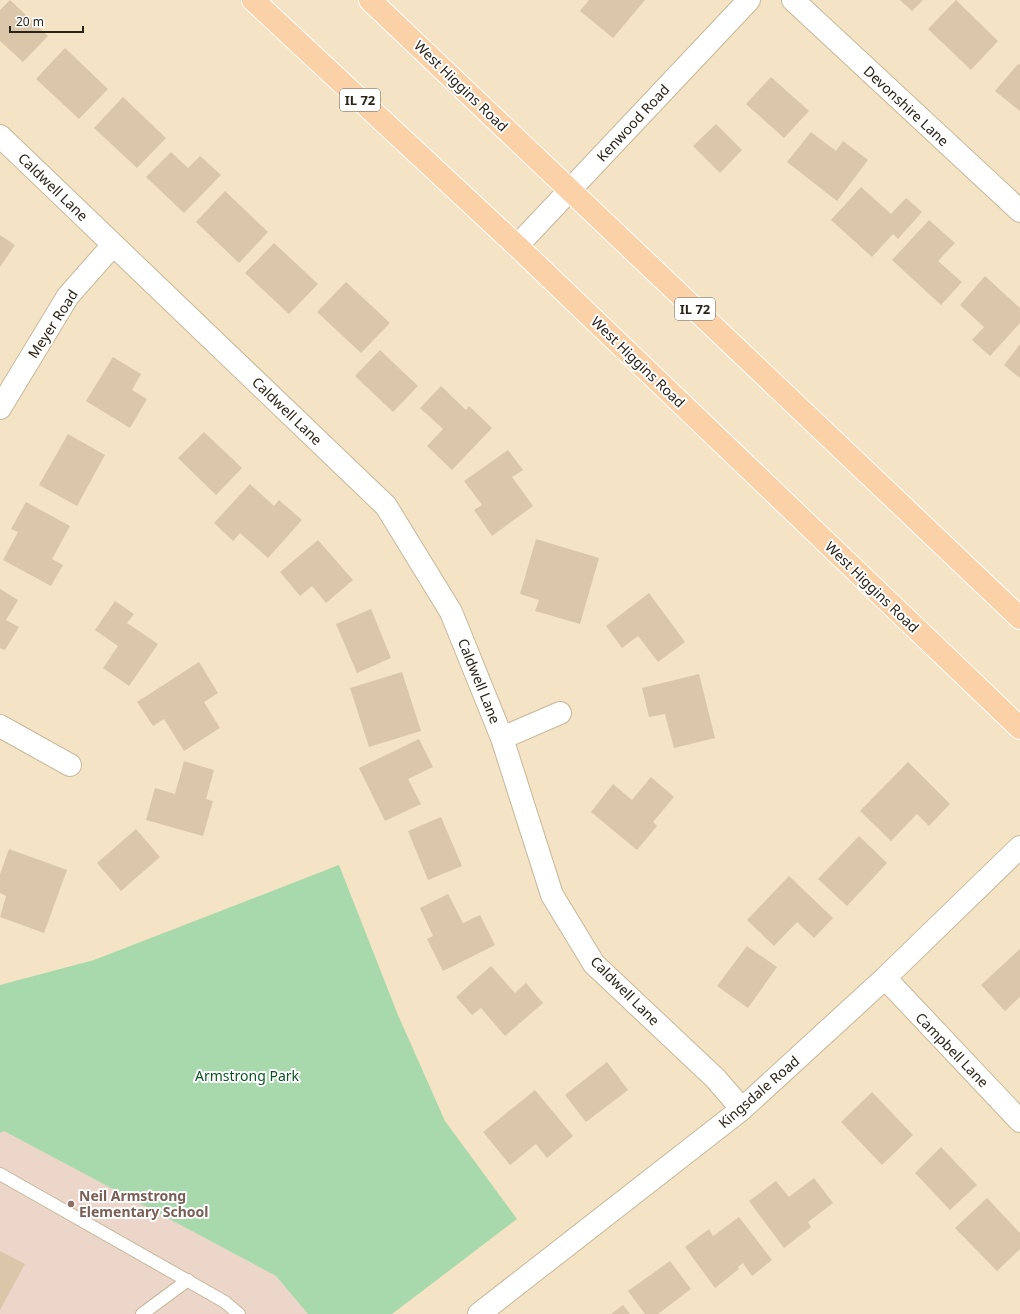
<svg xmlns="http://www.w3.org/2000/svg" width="1020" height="1314" viewBox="0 0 1020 1314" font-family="'Noto Sans',sans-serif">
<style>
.education{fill:#ecd6c9}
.green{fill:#a7d9ad}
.building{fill:#dac7aa}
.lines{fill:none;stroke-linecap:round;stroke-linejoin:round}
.service-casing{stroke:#c8b79a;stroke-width:14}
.minor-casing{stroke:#c8b79a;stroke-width:24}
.primary-casing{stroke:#fff;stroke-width:24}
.service{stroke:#fff;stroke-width:12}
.minor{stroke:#fff;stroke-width:22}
.primary{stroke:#fbd1a7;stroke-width:22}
.education-dot{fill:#8d6e63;stroke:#fff;stroke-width:1.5}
.labels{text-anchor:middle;stroke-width:4;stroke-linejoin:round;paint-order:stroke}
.shield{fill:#fff;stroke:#6a655d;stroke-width:1}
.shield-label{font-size:13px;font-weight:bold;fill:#2a2318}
.street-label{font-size:14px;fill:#2a2318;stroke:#fff}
.park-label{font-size:14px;fill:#0a5321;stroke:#fff}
.education-label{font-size:14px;font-weight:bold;fill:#785e54;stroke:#fff;text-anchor:start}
</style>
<rect width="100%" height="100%" fill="#f4e3c5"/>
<path class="education" d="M4,1131L276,1276L308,1314H0V1133Z"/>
<path class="green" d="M339,865L398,1015L445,1121L517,1219L392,1314H308L276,1276L4,1131L0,1133V985L94,960Z"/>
<path class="building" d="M10,0L48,36L23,62L0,41V10Z
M589,0H645L613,38L580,11Z
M900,0H923L912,11Z
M956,0L998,41L971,70L928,29Z
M65,48L108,89L79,119L36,79Z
M1018,64L1020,65V111L995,91Z
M771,77L809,111L784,138L746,104Z
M123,97L166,138L137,168L94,128Z
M716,124L742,150L720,173L693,146Z
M811,132L836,151L843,141L868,160L837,201L787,162Z
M171,152L188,168L200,156L221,175L184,213L146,177Z
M861,187L891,214L906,198L922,212L898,239L893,234L872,257L831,220Z
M225,191L268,232L239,263L196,222Z
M929,220L955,243L938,261L962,282L941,305L892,260Z
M0,235L15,245L0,267Z
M274,243L318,284L289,314L245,273Z
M985,276L1020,308V323L990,356L972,340L984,327L960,305Z
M346,282L390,323L361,353L317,312Z
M1020,344V378L1004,365Z
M380,350L418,386L393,412L355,376Z
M113,357L141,374L132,390L147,399L130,428L86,401Z
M441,386L466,410L469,406L492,428L452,470L427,446L443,429L420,408Z
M204,432L242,468L216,495L178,458Z
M68,434L105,455L77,506L39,485Z
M508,450L523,470L512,477L533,506L492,536L474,510L482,505L464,481Z
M250,484L274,506L279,500L302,520L268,558L240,533L233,541L214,523Z
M26,502L70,526L52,559L63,565L51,586L3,560L18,532L11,529Z
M536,539L599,558L580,624L535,611L539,600L520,594Z
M318,540L353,580L326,603L312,586L300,596L280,572Z
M0,589L18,600L6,620L19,627L5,650L0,648Z
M649,593L685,642L658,662L638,636L622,648L606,626Z
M115,601L134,614L127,623L158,644L129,686L103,668L118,646L95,630Z
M371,609L391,658L357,673L336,624Z
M199,662L218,693L204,702L220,728L184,751L164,719L153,726L137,702Z
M402,672L421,731L369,747L350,688Z
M699,674L715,738L674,748L665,714L649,717L642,688Z
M419,739L433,767L408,779L421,804L385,821L359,768Z
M184,761L214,770L206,799L213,801L203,836L146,820L155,788L175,794Z
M908,762L950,804L929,826L917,814L891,841L860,811Z
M651,777L674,797L653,822L657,826L637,850L591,812L613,784L632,800Z
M441,817L462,866L428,880L408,831Z
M136,829L160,857L121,891L97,863Z
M859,836L887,863L847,906L818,879Z
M9,849L67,870L44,933L0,917L6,896L0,893V874Z
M789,876L833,918L814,938L797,922L774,946L747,920Z
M448,894L463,923L480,915L495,945L443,971L427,939L433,936L420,908Z
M747,946L777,967L748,1008L717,986Z
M1020,949V997L1005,1011L981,985Z
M491,966L515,993L526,983L543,1003L505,1036L481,1008L472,1015L456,997Z
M607,1062L628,1090L586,1122L565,1095Z
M535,1090L573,1136L547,1158L536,1144L510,1165L483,1132Z
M872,1092L913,1135L882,1165L841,1122Z
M941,1147L977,1185L950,1210L915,1173Z
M814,1178L833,1203L808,1222L811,1227L784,1248L749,1201L776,1181L789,1197Z
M987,1198L1020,1233V1249L997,1271L955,1228Z
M739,1217L772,1260L752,1276L743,1263L738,1267L739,1269L715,1288L685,1247L709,1229L713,1236Z
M0,1251L25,1264L0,1310Z
M670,1261L691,1289L658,1314H645L628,1291Z
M623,1305L630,1314H611Z"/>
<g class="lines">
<defs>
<path id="service" d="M0,1174L225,1302L239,1314
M142,1314L188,1280"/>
<path id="minor" d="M793,0L1020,211
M0,136L386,506L451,612L502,738L552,895L594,964L715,1078L742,1109
M517,246L749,0
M0,408L68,296L113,245
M0,726L70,765
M502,738L560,713
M885,978L1020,1121
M479,1314L742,1109L885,978L1020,847"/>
<path id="primary" d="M253,0L517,246L1020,728
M370,0L1020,618"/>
</defs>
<use href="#service" class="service-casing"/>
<use href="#minor" class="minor-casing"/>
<use href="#primary" class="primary-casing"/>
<use href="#service" class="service"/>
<use href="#minor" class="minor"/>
<use href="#primary" class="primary"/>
</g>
<circle class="education-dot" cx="71" cy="1204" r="4"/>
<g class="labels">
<g class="shield">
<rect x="340" y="89" width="40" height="22" rx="3"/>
<rect x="675" y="298" width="40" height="22" rx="3"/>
</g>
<g class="shield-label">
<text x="360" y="105">IL 72</text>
<text x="695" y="314">IL 72</text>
</g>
<g class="street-label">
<text transform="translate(461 86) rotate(44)" y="5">West Higgins Road</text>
<text transform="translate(906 106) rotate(43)" y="5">Devonshire Lane</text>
<text transform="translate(633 123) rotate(-47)" y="5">Kenwood Road</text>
<text transform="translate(53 187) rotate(44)" y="5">Caldwell Lane</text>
<text transform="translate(53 324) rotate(-57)" y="5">Meyer Road</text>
<text transform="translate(638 362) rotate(44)" y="5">West Higgins Road</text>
<text transform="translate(287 411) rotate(44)" y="5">Caldwell Lane</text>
<text transform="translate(872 587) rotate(44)" y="5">West Higgins Road</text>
<text transform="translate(479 681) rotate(68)" y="5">Caldwell Lane</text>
<text transform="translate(625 991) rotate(45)" y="5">Caldwell Lane</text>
<text transform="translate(952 1050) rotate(46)" y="5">Campbell Lane</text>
<text transform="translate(759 1092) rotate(-41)" y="5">Kingsdale Road</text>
</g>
<g class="park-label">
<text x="247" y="1081">Armstrong Park</text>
</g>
<g class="education-label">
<text x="79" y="1201">Neil Armstrong<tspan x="79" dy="16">Elementary School</tspan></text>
</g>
</g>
<path d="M10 26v6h73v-6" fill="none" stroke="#2a2318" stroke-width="2"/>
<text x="16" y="26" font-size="12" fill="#2a2318" stroke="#ffffff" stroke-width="3" paint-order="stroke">20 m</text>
</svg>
